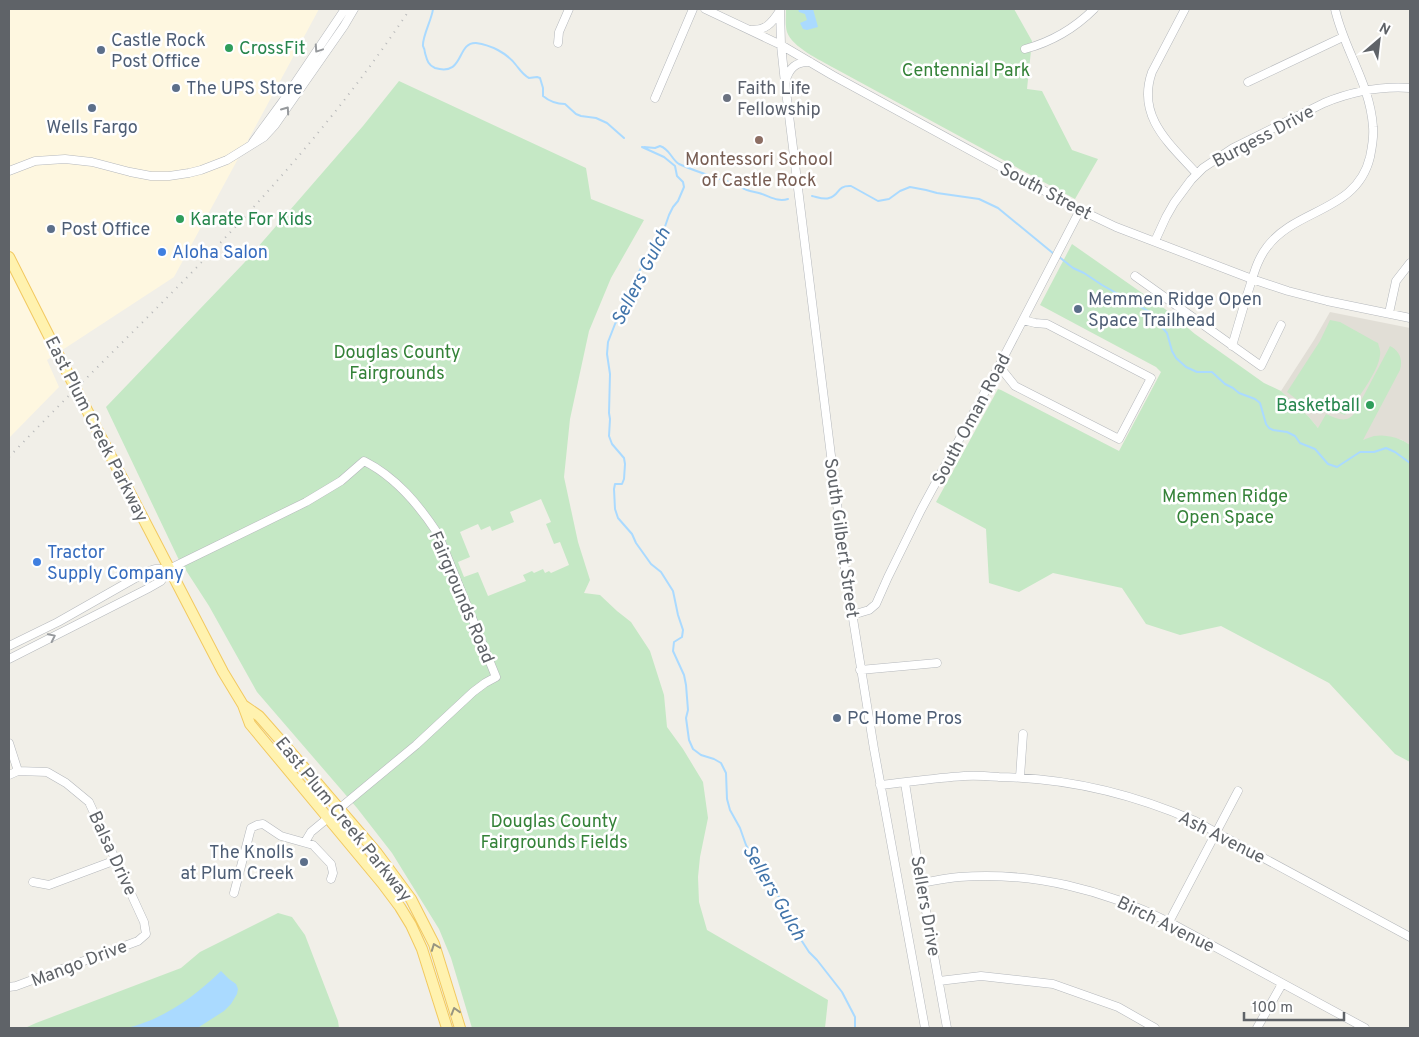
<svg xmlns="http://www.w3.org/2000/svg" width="1419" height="1037" viewBox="0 0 1419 1037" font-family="Overpass,sans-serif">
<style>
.commercial{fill:#fef7e0}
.education{fill:#e1ded6}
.green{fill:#c5e8c5;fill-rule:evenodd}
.water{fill:#aadaff}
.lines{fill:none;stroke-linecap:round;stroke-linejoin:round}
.stream{stroke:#aadaff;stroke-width:2}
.minor-casing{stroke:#b5b8bc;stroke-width:9}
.major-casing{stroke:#f2c960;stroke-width:12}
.minor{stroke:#fff;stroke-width:8}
.major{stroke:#fff2af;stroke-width:10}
.rail{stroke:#b6b7b8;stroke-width:2;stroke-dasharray:1 6;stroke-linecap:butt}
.major-bridge-casing{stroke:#f2c960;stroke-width:12;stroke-linecap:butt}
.major-bridge{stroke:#fff2af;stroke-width:10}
.oneway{stroke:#979a9d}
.oneway2{stroke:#979581}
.leisure-dot{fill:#2e9e5b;stroke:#fff;stroke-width:2}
.service-dot{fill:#5c6f8a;stroke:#fff;stroke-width:2}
.worship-dot{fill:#6b7280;stroke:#fff;stroke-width:2}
.education-dot{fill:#8d6e63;stroke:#fff;stroke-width:2}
.shop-dot{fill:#3f7fe0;stroke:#fff;stroke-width:2}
.labels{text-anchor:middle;stroke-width:5;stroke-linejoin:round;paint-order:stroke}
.service-label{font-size:18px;fill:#4e5e75;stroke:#fff;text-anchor:start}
.leisure-label{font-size:18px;fill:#27864d;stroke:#fff;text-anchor:start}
.park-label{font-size:18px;fill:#348238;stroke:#fff}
.worship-label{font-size:18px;fill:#5b616d;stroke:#fff;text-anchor:start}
.street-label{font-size:18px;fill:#5f6368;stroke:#fff}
.education-label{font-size:18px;fill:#785e54;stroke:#fff}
.shop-label{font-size:18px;fill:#366cbe;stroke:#fff;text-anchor:start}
.water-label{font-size:19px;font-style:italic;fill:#4174aa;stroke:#fff}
</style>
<rect width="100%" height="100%" fill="#f1efe8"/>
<path class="commercial" d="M9,9H319L174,277L47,360L59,387L9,438Z"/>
<path class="education" d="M1330,312L1410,328V445L1402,440L1390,437L1381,436L1362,441L1318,428L1309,417L1281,391L1314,340Z"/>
<path class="green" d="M786,9H1014L1032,41L1027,89L1042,91L1072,150L1098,159L1075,199L834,68C820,60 792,47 787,32C785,25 786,17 786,9Z
M399,81L586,168L591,199L644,220L611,278L589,331L570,419L564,477L578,542L590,580L584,593L600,595L617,611L631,622L650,651L664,695L667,727L683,749L703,782L708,818L700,857L698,877L699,902L707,930L828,1000L825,1028H472L451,958L439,929L392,853L357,808L257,692L209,606L178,558L106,407L244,263L363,126ZM541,499L551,522L546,524L554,544L560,542L569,565L551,573L549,571L545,573L543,569L534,573L532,571L523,575L526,581L488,596L478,572L464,577L458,562L470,557L460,532L478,524L481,530L490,526L492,531L514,522L510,512Z
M1072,244L1165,309L1195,334L1264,383L1281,391L1309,417L1318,428L1326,414C1337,419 1348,424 1355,412L1390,346C1400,351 1403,360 1400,370L1363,440C1366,439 1370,437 1374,436C1386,434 1401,438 1410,445V762L1395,754L1329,683L1221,626L1180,635L1146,624L1122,588L1053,573L1019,592L989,583L986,529L936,502L998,389L1001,390L1119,451L1161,372L1156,367L1040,305Z
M1330,320L1340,322L1374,341L1378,343C1379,347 1381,351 1380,355C1379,371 1355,403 1345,415L1332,410L1308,408L1287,392L1320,341Z
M278,913L292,917L305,935L338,1021L339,1028H25L36,1023L181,968L200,952Z"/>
<path class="water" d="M798,9H813L818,27L807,30L803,29L800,23L807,20L805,14L799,12Z
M221,971L229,979L236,984L238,989L237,994L231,1004L224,1011L199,1027L127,1028C164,1019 194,997 221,971Z"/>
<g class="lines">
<path class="stream" d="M433,9C432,19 422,37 423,46C424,48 425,51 425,53C427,60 428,65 435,68C465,77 456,42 476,43C491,45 507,53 516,65C520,70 523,75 529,78L537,77L540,78L543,88V96C549,101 557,104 565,104L576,114L581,116L596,118L607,123L624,138
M642,147L664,157L675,166L677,176L683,182L684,187L678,201L673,207L669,215L660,241L654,251L642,266L634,282L629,300L615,324L608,342L607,354L610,374L609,413L610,419L609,436L612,444L624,458L625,464L624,479L622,484H615L614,489L615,509L618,518L632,534L636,543L651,564L661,572L673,591L678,615L683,630L682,637L674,642L673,651L684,675L686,685L688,710L686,718L689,740L693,749L701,755L714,759L721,763L726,773L727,799L730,810L740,828L746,845L755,860L759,872L779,897L796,932L809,952L817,960L842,992L855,1017V1028
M644,147L655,148L660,146C670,149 671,159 679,164C694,171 711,176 726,181C734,183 740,187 747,190C752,192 757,192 762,194C771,197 778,202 788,199
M812,196C817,197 824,200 829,198C840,196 836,185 851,186L878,201L889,199L900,191L910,187L926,190L937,193L979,199L998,208L1054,254
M1058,256L1073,268L1084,273L1102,285L1148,311L1167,333L1172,351L1176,358L1186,367L1197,372H1212L1225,384L1233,388L1239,393L1255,399L1260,403L1266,424L1269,428L1273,430L1287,432L1295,436L1300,443L1315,449L1328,464L1337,467L1360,452H1374L1386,448L1395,452L1410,463"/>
<defs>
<path id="minor" d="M705,9L781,45L832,75L1074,207L1116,227L1252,279L1288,291L1327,301L1410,318
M780,9L781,45L785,83L845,569L874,749L925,1028
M1185,9L1152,72C1136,117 1170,144 1197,174
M751,30C765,31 772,23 779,12
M558,43L559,32L569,9
M1025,49C1051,42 1075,28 1094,9
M786,80C789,68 797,61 810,62
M1248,82L1343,37
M655,98L693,9
M253,142L283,101L345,9
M9,171L35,161L65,159L92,162L130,172L151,176H169L189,173L201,170L227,160L264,137L275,125L344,26L354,9
M1155,241L1166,217L1174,203L1191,180L1203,168L1233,148L1324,103C1351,92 1381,86 1410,88
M1135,276L1261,366L1281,325
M1389,313L1396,281L1410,263
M1232,346C1237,329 1242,312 1247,295C1253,278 1256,261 1267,247C1296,208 1357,212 1370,157C1372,147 1374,138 1373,127C1370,83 1344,50 1335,9
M999,366L1015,386L1119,439L1151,378L1047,324L1035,323L1023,320
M852,615L869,610L876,604L888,577L921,510L999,366L1080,210
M9,646L58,622L146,572L155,569H169L306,502L341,481L364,461C396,477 419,505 438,534L496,677L485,683L473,692L416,745L311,832L305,842
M9,659L147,589L161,581L169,569
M860,670L937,663
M9,743L18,771
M9,775L18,771L47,772L66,783L89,802L144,922L146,934L138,941L16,986L9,987
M1020,777L1023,734
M905,783L921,883L947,1028
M880,785C908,782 936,778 964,776C976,775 987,776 999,777C1067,778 1133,794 1195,821L1410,937
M33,882L49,885L116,860
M921,883C934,881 946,878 959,877C1031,871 1105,890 1169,922L1365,1028
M234,893L251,828L257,825L263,824L281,836L313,845L331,864L333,873L331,879
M1169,922L1238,791
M939,981L981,976L1053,984L1118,1007L1155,1028
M1257,1028L1282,984"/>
<path id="major" d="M9,257L66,370
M90,416L223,672L243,705L250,724L382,883L400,907L411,925L422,949L447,1028
M243,705L259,716L295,757L377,853L411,899L434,944L460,1028"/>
</defs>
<use href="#minor" class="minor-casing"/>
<use href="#major" class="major-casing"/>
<use href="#minor" class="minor"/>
<use href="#major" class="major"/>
<path class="rail" d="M9,457C71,392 136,330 198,266C276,186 349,101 410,9"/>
<defs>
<path id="major-bridge" d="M66,370L90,416"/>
</defs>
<use href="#major-bridge" class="major-bridge-casing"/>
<use href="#major-bridge" class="major-bridge"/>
</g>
<defs><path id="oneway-chevron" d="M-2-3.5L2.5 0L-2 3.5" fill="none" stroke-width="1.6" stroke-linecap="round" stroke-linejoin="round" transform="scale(1.25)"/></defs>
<g class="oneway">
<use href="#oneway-chevron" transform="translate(318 49) rotate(124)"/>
<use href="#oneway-chevron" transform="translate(286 110) rotate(-55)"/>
<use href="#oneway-chevron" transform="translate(52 637) rotate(-26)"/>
</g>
<g class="oneway2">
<use href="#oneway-chevron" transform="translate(435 947) rotate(-111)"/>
<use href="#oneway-chevron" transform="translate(455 1011) rotate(-107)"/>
</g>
<g class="leisure-dot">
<circle cx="229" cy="48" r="5"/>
<circle cx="180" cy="219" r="5"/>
<circle cx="1370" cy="405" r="5"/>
</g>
<g class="service-dot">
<circle cx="101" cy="50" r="5"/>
<circle cx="176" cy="88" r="5"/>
<circle cx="92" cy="108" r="5"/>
<circle cx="51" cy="229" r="5"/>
<circle cx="1078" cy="309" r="5"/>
<circle cx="837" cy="718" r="5"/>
<circle cx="304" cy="862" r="5"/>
</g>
<circle class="worship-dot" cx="727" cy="98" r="5"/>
<circle class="education-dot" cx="759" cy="140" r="5"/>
<g class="shop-dot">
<circle cx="162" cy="252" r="5"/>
<circle cx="37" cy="562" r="5"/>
</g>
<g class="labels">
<g class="service-label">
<text x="111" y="46">Castle Rock<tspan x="111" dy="21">Post Office</tspan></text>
<text x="186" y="94">The UPS Store</text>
<text x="92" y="133" text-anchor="middle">Wells Fargo</text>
<text x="61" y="235">Post Office</text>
<text x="1088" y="305">Memmen Ridge Open<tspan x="1088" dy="21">Space Trailhead</tspan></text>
<text x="847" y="724">PC Home Pros</text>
<text x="294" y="858" text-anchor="end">The Knolls<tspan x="294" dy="21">at Plum Creek</tspan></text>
</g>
<g class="leisure-label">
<text x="239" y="54">CrossFit</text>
<text x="190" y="225">Karate For Kids</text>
<text x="1360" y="411" text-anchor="end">Basketball</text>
</g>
<g class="park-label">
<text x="966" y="76">Centennial Park</text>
<text x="397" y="358">Douglas County<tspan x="397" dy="21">Fairgrounds</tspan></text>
<text x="1225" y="502">Memmen Ridge<tspan x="1225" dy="21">Open Space</tspan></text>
<text x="554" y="827">Douglas County<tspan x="554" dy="21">Fairgrounds Fields</tspan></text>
</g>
<g class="worship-label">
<text x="737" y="94">Faith Life<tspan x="737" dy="21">Fellowship</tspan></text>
</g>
<g class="street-label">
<text transform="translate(1263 136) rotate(-28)" y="6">Burgess Drive</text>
<text transform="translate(1046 191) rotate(28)" y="6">South Street</text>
<text transform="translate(971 419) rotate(-62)" y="6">South Oman Road</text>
<text transform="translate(97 429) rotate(63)" y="6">East Plum Creek Parkway</text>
<text transform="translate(842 538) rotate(82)" y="6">South Gilbert Street</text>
<text transform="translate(462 597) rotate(67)" y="6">Fairgrounds Road</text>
<text transform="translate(344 819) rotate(51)" y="6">East Plum Creek Parkway</text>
<text transform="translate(1222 837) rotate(27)" y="6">Ash Avenue</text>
<text transform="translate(113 853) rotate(65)" y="6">Balsa Drive</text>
<text transform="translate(926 906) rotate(80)" y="6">Sellers Drive</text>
<text transform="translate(1166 924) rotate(26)" y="6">Birch Avenue</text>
<text transform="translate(79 963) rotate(-21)" y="6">Mango Drive</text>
</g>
<g class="education-label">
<text x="759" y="165">Montessori School<tspan x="759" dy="21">of Castle Rock</tspan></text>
</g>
<g class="shop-label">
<text x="172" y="258">Aloha Salon</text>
<text x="47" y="558">Tractor<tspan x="47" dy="21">Supply Company</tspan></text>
</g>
<g class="water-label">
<text transform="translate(640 276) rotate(-63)" y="7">Sellers Gulch</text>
<text transform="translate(775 892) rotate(60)" y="7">Sellers Gulch</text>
</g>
</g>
<rect width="1419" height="1037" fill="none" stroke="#5f6368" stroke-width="20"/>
<g transform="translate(1379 40) rotate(28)" stroke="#ffffff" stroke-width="4" paint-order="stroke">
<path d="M0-4L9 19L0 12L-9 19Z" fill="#5f6368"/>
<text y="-8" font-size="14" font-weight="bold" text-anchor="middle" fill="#5f6368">N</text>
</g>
<path d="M1244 1012v8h100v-8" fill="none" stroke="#5f6368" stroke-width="2.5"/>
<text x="1252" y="1012" font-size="15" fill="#5f6368" stroke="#ffffff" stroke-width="4" paint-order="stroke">100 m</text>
</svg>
